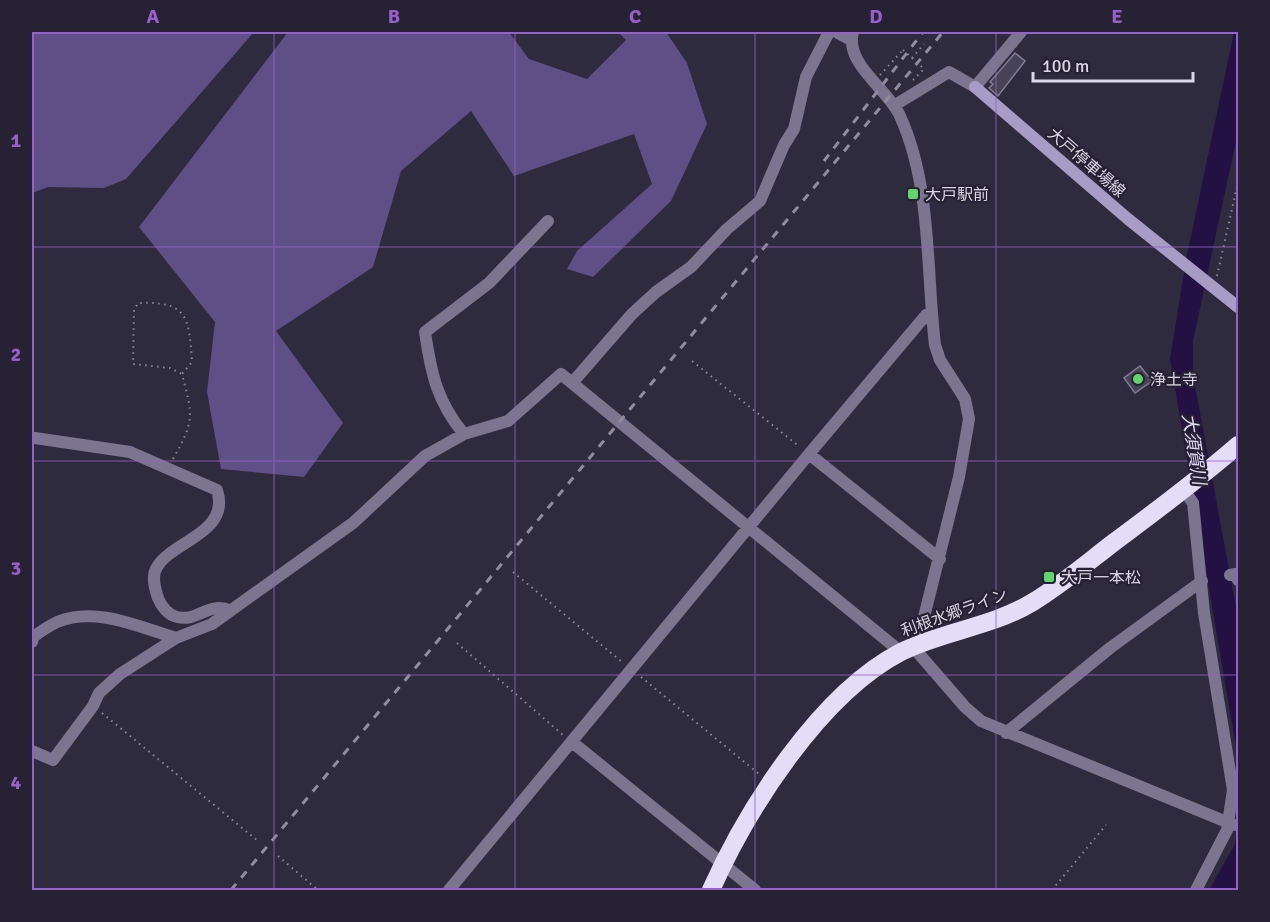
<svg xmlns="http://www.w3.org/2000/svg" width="1270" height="922" viewBox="0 0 1270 922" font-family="Signika,'Noto Sans JP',sans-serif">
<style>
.forest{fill:#5f4f87}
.water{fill:#241144}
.building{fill:#474357;stroke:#827d94;stroke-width:1.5}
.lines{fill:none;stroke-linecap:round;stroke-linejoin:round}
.path{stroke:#8b8897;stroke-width:2;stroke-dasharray:1.5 4.5;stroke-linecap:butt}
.street{stroke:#7b758f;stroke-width:12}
.secondary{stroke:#a69cc6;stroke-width:12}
.highway{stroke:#e3ddf8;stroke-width:18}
.rail{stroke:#908e9c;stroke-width:3;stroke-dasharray:8 8;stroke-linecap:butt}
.path-bridge{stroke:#8b8897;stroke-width:2;stroke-dasharray:1.5 4.5;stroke-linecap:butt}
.grid{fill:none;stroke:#975fca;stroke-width:1.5;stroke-opacity:0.55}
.poi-dot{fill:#5fd56b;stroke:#262133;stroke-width:2}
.labels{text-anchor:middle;stroke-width:4.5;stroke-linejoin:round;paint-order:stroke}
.street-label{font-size:16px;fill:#d9d7e3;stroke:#262133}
.poi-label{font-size:16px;fill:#d9d7e3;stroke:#262133;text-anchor:start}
.water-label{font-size:18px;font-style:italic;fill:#e0d8fb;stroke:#262133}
.neatline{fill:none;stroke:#975fca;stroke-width:2}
.grid-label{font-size:20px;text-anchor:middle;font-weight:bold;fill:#975fca}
</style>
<rect width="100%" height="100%" fill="#2f2b3e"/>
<path class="forest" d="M32,32H254L126,179L104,188L48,187L32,193Z
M288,32H509L529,59L587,79L626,40L618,32H666L687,63L707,124L671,201L593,277L567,269L577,251L652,184L634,134L514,176L471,111L401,171L373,267L276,331L343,423L304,477L221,469L207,392L215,322L139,227Z"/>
<path class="water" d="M1234,32H1238V132L1193,341V375L1238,618V759L1170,359L1186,260Z
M1238,830V890H1209L1234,846Z"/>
<path class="building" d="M1015,53L1025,61L998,96L989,88L993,84L990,82Z
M1140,366L1152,381L1135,393L1124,378Z"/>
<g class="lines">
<path class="path" d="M912,58L924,44
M880,75L903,50
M913,80L924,69
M1217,276L1238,182
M692,361L800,447
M173,459C195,420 193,416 182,374L192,362C189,317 188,301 138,303L134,310L133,364L170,368L182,374
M513,572L622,662
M457,643L563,735
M641,677L759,774
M102,713L258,841
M278,856L318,890
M1052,890L1106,825"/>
<path class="street" d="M829,32L806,77L794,129L784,145L760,201L727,229L691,267L656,292L632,314L572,383L901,652
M836,32L851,40
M853,32C844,64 889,90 900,116C932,186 926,270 935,345L940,360L965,399L969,419L959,477L917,645
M895,105L949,72L975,87L1021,32
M464,434C437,402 431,373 425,332L489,283L548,221
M35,438L130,452L217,490C231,533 172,541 157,567C151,576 155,589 158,598C161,606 168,615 177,617C198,622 207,602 229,610
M809,454L940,559
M1184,490L1193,503L1204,613L1233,790L1227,830L1196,890
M1230,575L1235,574L1238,580
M32,642L33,637C40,632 49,626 57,622C96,606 139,627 176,638
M913,647L965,707L981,721L1234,825
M1006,733L1110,648L1202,581
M572,742L755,890
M32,751L53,760L93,706L99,693L120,674L176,638L212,624L353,523L425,456L464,434L508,421L561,374L572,383
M449,890L809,454L926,315L931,314"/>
<path class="secondary" d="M975,87L1128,219L1238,307"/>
<path class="highway" d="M711,890C747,809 820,694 901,652C943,631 992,627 1033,602C1061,585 1087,563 1113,543C1156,511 1198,480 1238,445"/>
<path class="rail" d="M824,161L923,32
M231,890L943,32"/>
<path class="path-bridge" d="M903,50L924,69"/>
</g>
<path class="grid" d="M274,32V890M515,32V890M755,32V890M996,32V890M32,247H1238M32,461H1238M32,675H1238"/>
<g class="poi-dot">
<rect x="907" y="188" width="12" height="12" rx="3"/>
<circle cx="1138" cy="379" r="6"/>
<rect x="1043" y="571" width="12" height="12" rx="3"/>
</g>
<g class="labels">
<g class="street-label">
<text transform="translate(1087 162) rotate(41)" y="6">大戸停車場線</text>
<text transform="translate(954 612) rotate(-20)" y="6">利根水郷ライン</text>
</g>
<g class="poi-label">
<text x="925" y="200">大戸駅前</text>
<text x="1150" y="385">浄土寺</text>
<text x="1061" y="583">大戸一本松</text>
</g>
<g class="water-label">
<text transform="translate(1194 449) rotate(81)" y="6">大須賀川</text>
</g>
</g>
<rect width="1270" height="922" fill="none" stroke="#262133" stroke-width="66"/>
<path d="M1033 72v9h160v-9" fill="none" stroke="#d9d7e3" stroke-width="3"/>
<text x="1042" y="72" font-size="18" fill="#d9d7e3" stroke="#262133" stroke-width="4.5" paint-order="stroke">100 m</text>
<rect x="33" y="33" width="1204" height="856" class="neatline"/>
<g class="grid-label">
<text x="153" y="23">A</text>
<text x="394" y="23">B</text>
<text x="635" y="23">C</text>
<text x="876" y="23">D</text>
<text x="1117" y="23">E</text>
<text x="16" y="147">1</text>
<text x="16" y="361">2</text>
<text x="16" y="575">3</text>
<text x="16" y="789">4</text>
</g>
</svg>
